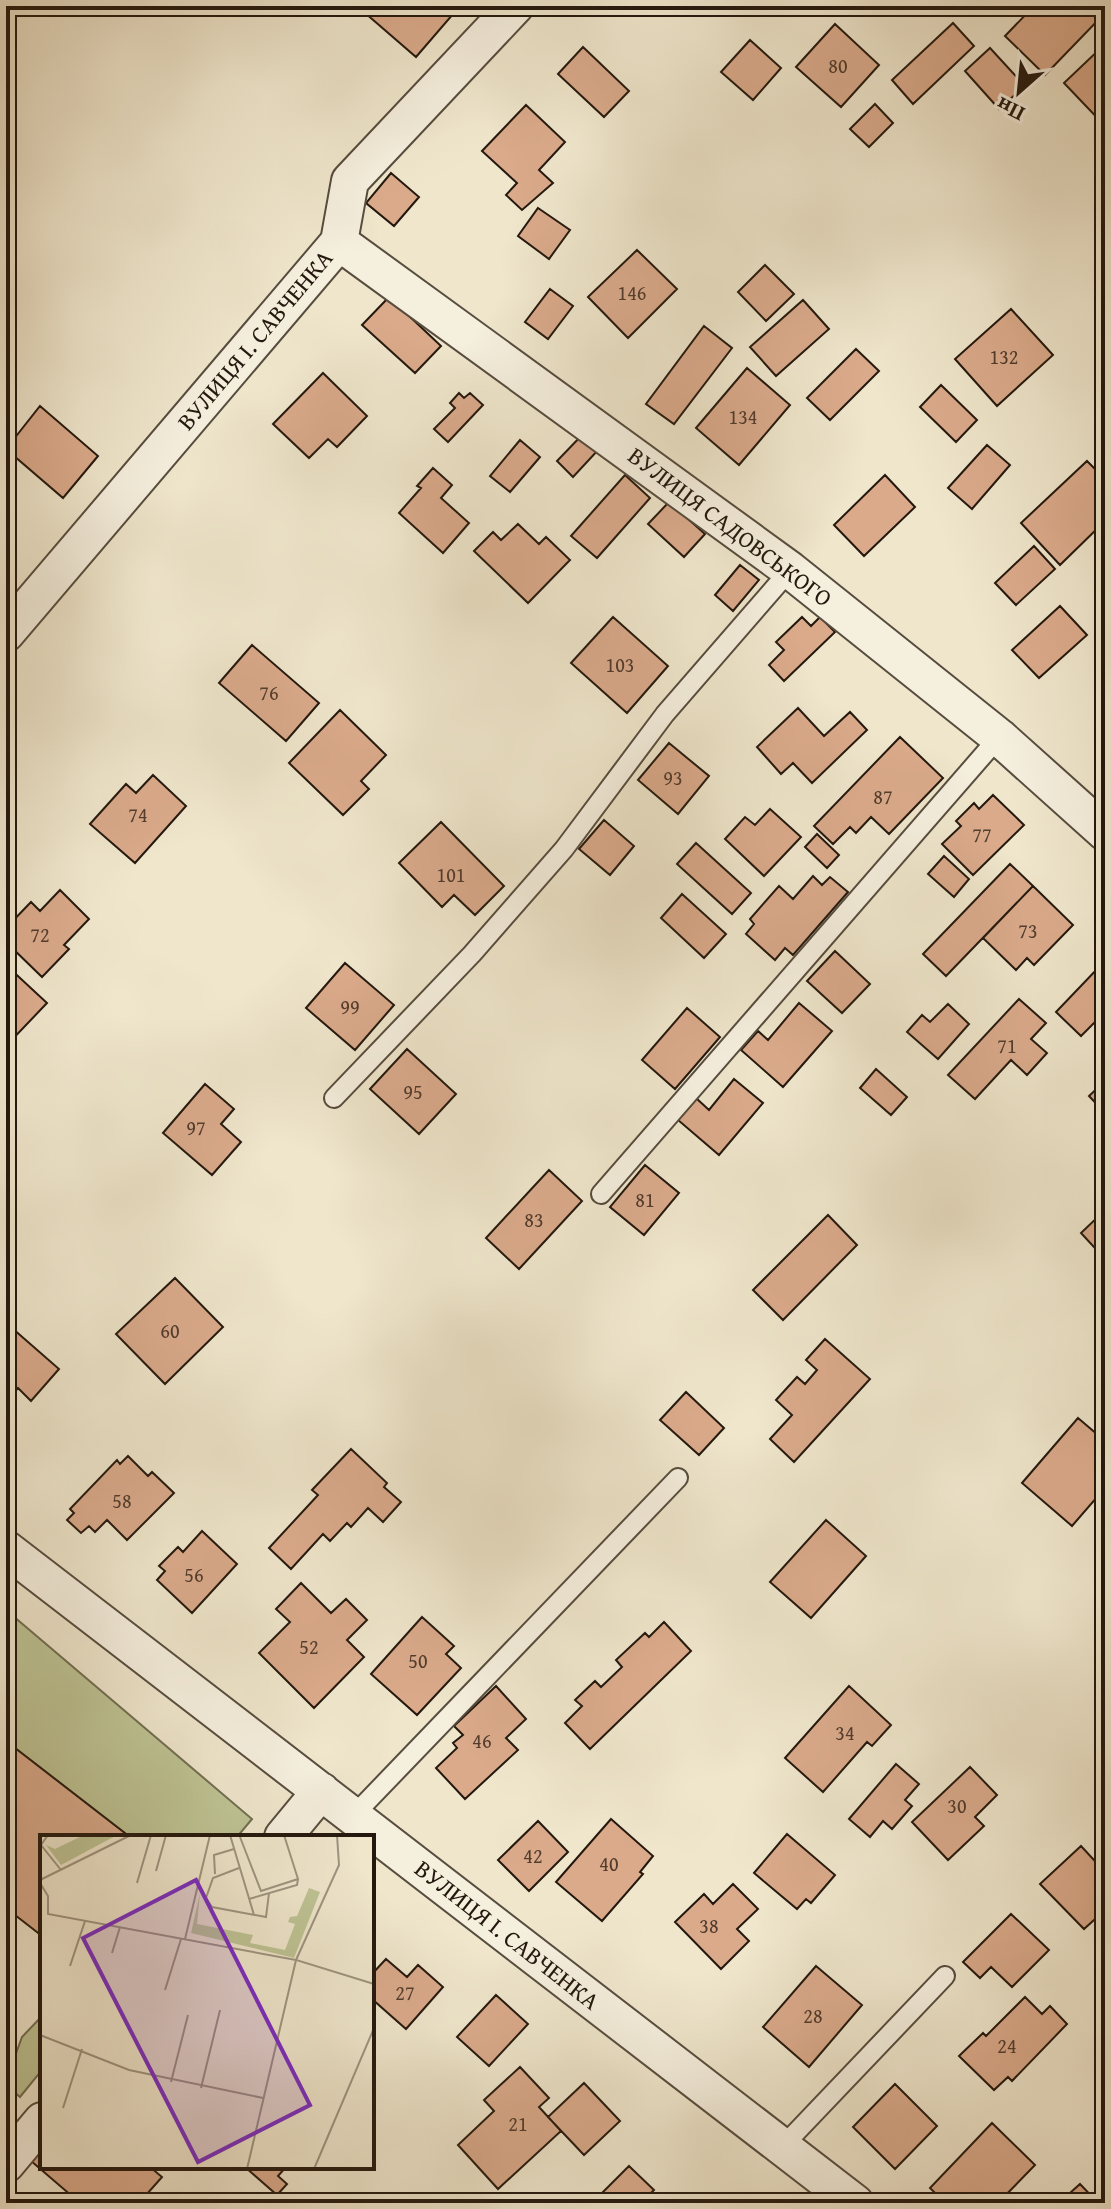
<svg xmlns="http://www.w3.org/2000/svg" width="1111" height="2209" viewBox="0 0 1111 2209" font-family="'Gentium Book Plus',serif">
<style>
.green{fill:#bec394;stroke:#716e51;stroke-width:2}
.building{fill:#daaa8b;stroke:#24180e;stroke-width:2}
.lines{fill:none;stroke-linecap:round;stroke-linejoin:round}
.service-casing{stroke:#574c3e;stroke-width:22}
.minor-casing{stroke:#574c3e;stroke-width:40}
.service{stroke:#f5efde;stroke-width:18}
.minor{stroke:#f5efde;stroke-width:36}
.labels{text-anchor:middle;stroke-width:8;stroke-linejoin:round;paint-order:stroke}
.number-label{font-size:20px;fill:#523c2d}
.street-label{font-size:24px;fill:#24180e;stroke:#f5efde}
.inset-road{fill:none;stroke:#9e9480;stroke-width:2}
.view{fill:#7b2cbf;fill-opacity:0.15;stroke:#7b2cbf;stroke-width:4}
.inset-edge{fill:none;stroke:#24180e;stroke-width:4}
</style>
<rect width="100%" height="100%" fill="#efe6cc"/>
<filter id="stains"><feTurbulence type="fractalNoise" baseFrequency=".0025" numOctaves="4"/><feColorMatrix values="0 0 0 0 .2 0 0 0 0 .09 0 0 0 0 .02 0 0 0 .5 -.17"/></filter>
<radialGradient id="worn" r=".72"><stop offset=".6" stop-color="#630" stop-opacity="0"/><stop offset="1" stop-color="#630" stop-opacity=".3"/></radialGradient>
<path class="green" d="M6,1610L252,1819L237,1837H130L6,1741Z
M42,2016V2070L20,2097L6,2085V2081L22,2037Z"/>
<path class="building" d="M357,6H460L416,57Z
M1034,6H1096L1104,14L1045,75L1005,36Z
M953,23L974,46L913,104L892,80Z
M835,24L879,65L841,107L796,67Z
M750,40L781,68L753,100L721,72Z
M1105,44V126L1064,83Z
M583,47L629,91L604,117L558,74Z
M990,48L1025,86L999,109L965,71Z
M875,104L893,123L869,147L850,129Z
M526,105L565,142L539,170L553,183L522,210L506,195L517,183L482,151Z
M391,173L419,197L394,226L366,203Z
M538,208L570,230L549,259L518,236Z
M637,250L677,289L628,338L588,297Z
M765,265L794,294L766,321L738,292Z
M550,289L573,306L548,339L525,322Z
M389,297L441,346L415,373L362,325Z
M803,300L829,329L776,376L750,347Z
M1011,309L1053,355L997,406L955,359Z
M704,326L732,348L674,424L646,404Z
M856,349L879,371L830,420L807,398Z
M747,368L790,405L739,465L696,428Z
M323,373L367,416L337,447L328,439L309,458L273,424Z
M941,385L977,420L956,442L920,407Z
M459,393L464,398L470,393L483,405L448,442L434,429L455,408L450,403Z
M40,406L98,456L63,498L6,449Z
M583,434L599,449L573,477L557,461Z
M520,440L540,457L510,492L490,476Z
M987,445L1010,465L972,509L948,488Z
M1087,461L1105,479V521L1060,565L1021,523Z
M433,468L452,485L441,498L469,523L443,553L399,513L421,488L417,486Z
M625,475L650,498L597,558L571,536Z
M885,475L915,507L864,556L834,525Z
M669,502L705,534L684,557L648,524Z
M518,524L539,544L546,537L570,560L528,603L474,551L493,532L501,540Z
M1034,546L1055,569L1016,605L995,583Z
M740,565L759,580L733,611L715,595Z
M1060,606L1087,635L1039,678L1012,650Z
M613,617L668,666L627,713L571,663Z
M802,617L811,626L820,617L835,632L784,681L769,665L784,650L776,642Z
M252,645L319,703L286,741L219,683Z
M798,708L824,736L850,712L867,730L812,783L793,763L781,774L757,747Z
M340,710L386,755L361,781L369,789L343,815L289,763Z
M900,737L943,778L889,834L871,817L856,833L850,827L833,844L814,826Z
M669,743L709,776L678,814L638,780Z
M153,775L186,806L135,863L90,824L126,784L136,793Z
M993,795L1024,825L973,875L942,844L961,826L956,821L974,803L979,809Z
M770,809L801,837L764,876L725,839L745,817L755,825Z
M604,820L634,846L610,875L579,849Z
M441,822L504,886L475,915L454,895L442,907L399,863Z
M817,834L839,855L827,868L805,847Z
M696,843L751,893L732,914L677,864Z
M944,856L969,879L954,897L928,874Z
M1010,864L1033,886L946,976L923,954Z
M813,876L822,885L830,877L848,892L793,955L785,948L775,960L746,934L754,924L750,919L779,886L793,899Z
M1033,886L1073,925L1034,965L1027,958L1016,970L983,938Z
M60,890L89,919L64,945L69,949L42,977L6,942V928L31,902L40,911Z
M682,894L726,934L704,958L661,918Z
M835,951L870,984L842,1013L807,981Z
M345,963L394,1005L355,1050L306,1008Z
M6,965L47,1003L6,1046Z
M1100,966L1105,971V1012L1081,1036L1056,1012Z
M1019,999L1046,1023L1031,1039L1047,1053L1027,1075L1011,1060L975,1099L948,1075Z
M799,1003L832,1031L783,1087L741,1050L758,1031L768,1040Z
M948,1004L969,1024L938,1059L907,1032L922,1015L930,1022Z
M687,1008L720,1037L675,1089L642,1060Z
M407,1049L456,1094L419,1134L370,1089Z
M876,1069L907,1097L891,1115L860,1088Z
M734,1079L763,1103L719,1155L678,1120L696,1098L709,1110Z
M1105,1081V1113L1089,1096Z
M205,1084L234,1109L221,1124L241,1142L212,1175L163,1133Z
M645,1165L679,1193L644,1235L610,1207Z
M549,1170L582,1201L519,1269L486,1238Z
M1105,1210V1259L1081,1233Z
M828,1215L857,1245L783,1320L753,1290Z
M175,1278L223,1327L165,1384L116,1334Z
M12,1328L59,1369L31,1401L18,1388L6,1402V1335Z
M825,1339L870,1379L794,1462L770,1439L792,1415L776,1400L797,1377L805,1384L817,1370L806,1360Z
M686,1392L724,1428L699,1455L660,1420Z
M1078,1418L1105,1441V1488L1072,1526L1022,1483Z
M351,1449L387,1483L384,1487L401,1502L383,1522L368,1508L351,1527L347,1523L330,1541L323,1534L291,1569L269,1548L318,1495L312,1490Z
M128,1456L148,1476L152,1472L174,1493L127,1540L107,1520L95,1532L89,1526L81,1533L67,1520L74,1513L70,1509L117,1460L120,1464Z
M826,1520L866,1556L811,1618L770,1582Z
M202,1531L237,1564L192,1613L157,1580L165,1571L159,1566L178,1547L183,1552Z
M301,1583L331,1613L346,1599L367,1620L347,1640L364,1657L314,1708L259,1653L290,1622L276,1609Z
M422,1617L454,1646L446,1654L461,1668L417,1715L371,1674Z
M664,1622L691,1651L590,1749L565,1723L582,1706L575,1700L595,1681L601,1687L622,1667L616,1660L645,1633L649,1637Z
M496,1686L526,1719L506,1738L518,1750L465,1799L436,1768L457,1748L453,1743L463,1735L454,1726Z
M849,1686L891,1725L872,1746L867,1742L823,1792L785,1758Z
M6,1741L130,1837H42V1936L6,1908Z
M896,1764L919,1784L905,1800L912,1806L892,1829L883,1821L870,1837L849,1819Z
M970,1767L997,1795L975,1817L984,1826L948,1860L912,1822Z
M611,1819L653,1856L640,1872L643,1874L602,1921L556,1882Z
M538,1821L568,1852L529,1891L498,1860Z
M787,1834L835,1875L811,1903L806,1899L797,1909L754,1873Z
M1081,1846L1105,1872V1910L1084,1929L1040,1884Z
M733,1884L758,1909L737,1929L749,1941L721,1969L675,1922L704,1894L713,1904Z
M1011,1914L1049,1950L1012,1987L991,1967L980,1978L963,1962Z
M386,1959L407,1977L418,1965L443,1987L406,2029L372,1999V1974Z
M816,1966L862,2005L809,2067L763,2027Z
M496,1995L528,2024L489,2066L457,2037Z
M1025,1997L1042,2014L1050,2006L1067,2024L1012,2081L1008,2077L994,2090L959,2056L983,2033L986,2036Z
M520,2067L549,2098L539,2107L561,2131L498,2189L458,2145L494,2111L484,2100Z
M584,2083L620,2121L584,2155L548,2117Z
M895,2084L937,2126L895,2169L853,2127Z
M992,2123L1035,2165L998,2203H945L930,2188Z
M42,2148V2167H150L162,2177L139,2203H80L31,2161Z
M629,2166L654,2190L643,2201L645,2203H592Z
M245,2167H286L278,2176L287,2184L277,2195Z
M1080,2184L1098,2203H1059Z"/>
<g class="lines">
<defs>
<path id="service" d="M334,1098L472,954L564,849L665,714L790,570
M601,1194L999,737
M353,1816L678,1478
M782,2147L945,1976"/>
<path id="minor" d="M339,242L790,570L999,737L1105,832
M6,633L339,242L350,181L515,6
M6,1549L855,2203
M283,1837L321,1791
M6,2164L42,2121"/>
</defs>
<use href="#service" class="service-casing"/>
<use href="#minor" class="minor-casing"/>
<use href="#service" class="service"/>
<use href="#minor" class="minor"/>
</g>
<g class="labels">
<g class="number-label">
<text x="838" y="73">80</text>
<text x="632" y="300">146</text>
<text x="1004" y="364">132</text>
<text x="743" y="424">134</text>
<text x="620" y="672">103</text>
<text x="269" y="700">76</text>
<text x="673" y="785">93</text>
<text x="883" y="804">87</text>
<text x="138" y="822">74</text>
<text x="982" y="842">77</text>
<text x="451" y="882">101</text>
<text x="1028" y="938">73</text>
<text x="40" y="942">72</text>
<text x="350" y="1014">99</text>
<text x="1007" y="1053">71</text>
<text x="413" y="1099">95</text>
<text x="196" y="1135">97</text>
<text x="645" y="1207">81</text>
<text x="534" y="1227">83</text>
<text x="170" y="1338">60</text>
<text x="122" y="1508">58</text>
<text x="194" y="1582">56</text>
<text x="309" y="1654">52</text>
<text x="418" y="1668">50</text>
<text x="845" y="1740">34</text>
<text x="482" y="1748">46</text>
<text x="957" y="1813">30</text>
<text x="533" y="1863">42</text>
<text x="609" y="1871">40</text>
<text x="709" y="1933">38</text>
<text x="405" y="2000">27</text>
<text x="813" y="2023">28</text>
<text x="1007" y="2053">24</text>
<text x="518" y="2131">21</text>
</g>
<g class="street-label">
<text transform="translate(255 340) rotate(-50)" y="8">ВУЛИЦЯ І. САВЧЕНКА</text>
<text transform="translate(730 527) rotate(37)" y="8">ВУЛИЦЯ САДОВСЬКОГО</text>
<text transform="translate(507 1935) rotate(38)" y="8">ВУЛИЦЯ І. САВЧЕНКА</text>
</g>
</g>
<g transform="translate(40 1835)">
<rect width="334" height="334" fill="#efe6cc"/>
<path d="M44,0H77L21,30L6,10L15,14ZM269,53L280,57L254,123L151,98L160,58L157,89L213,100L210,108L245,115L255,89L248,87L250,82L257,81Z" fill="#bec394"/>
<path class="inset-road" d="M8,0L1,10L21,35M190,0L214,80M297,0L299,30L256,125L334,149M200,2L221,56L258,44L244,0M199,33L173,43L166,63L172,72L226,82L229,58M116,36L126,0M175,39L174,20L194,14M0,45L91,0M0,48L8,61V79L256,125L207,334M97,48L111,0M209,64L257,50L258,44M145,104L170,0M72,118L80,92M30,131L45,86M125,155L141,104M0,200L89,235L223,263M131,247L148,180M161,253L180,175M23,273L42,214M274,334L334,193"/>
<path class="view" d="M156,45L270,270L158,327L43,103Z"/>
<rect width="334" height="334" class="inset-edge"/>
</g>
<rect width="1111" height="2209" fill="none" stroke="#efe6cc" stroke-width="32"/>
<rect x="8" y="8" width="1095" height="2193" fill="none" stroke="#24180e" stroke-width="4"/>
<rect x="16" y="16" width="1079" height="2177" fill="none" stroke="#24180e" stroke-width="2"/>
<g transform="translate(1019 92) rotate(207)" stroke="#f5efde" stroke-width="6" paint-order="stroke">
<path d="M0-6L14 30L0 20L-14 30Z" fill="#24180e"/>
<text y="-12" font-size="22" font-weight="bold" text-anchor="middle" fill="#24180e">Пн</text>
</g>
<rect width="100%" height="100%" filter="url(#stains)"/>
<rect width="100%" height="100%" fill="url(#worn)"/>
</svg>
